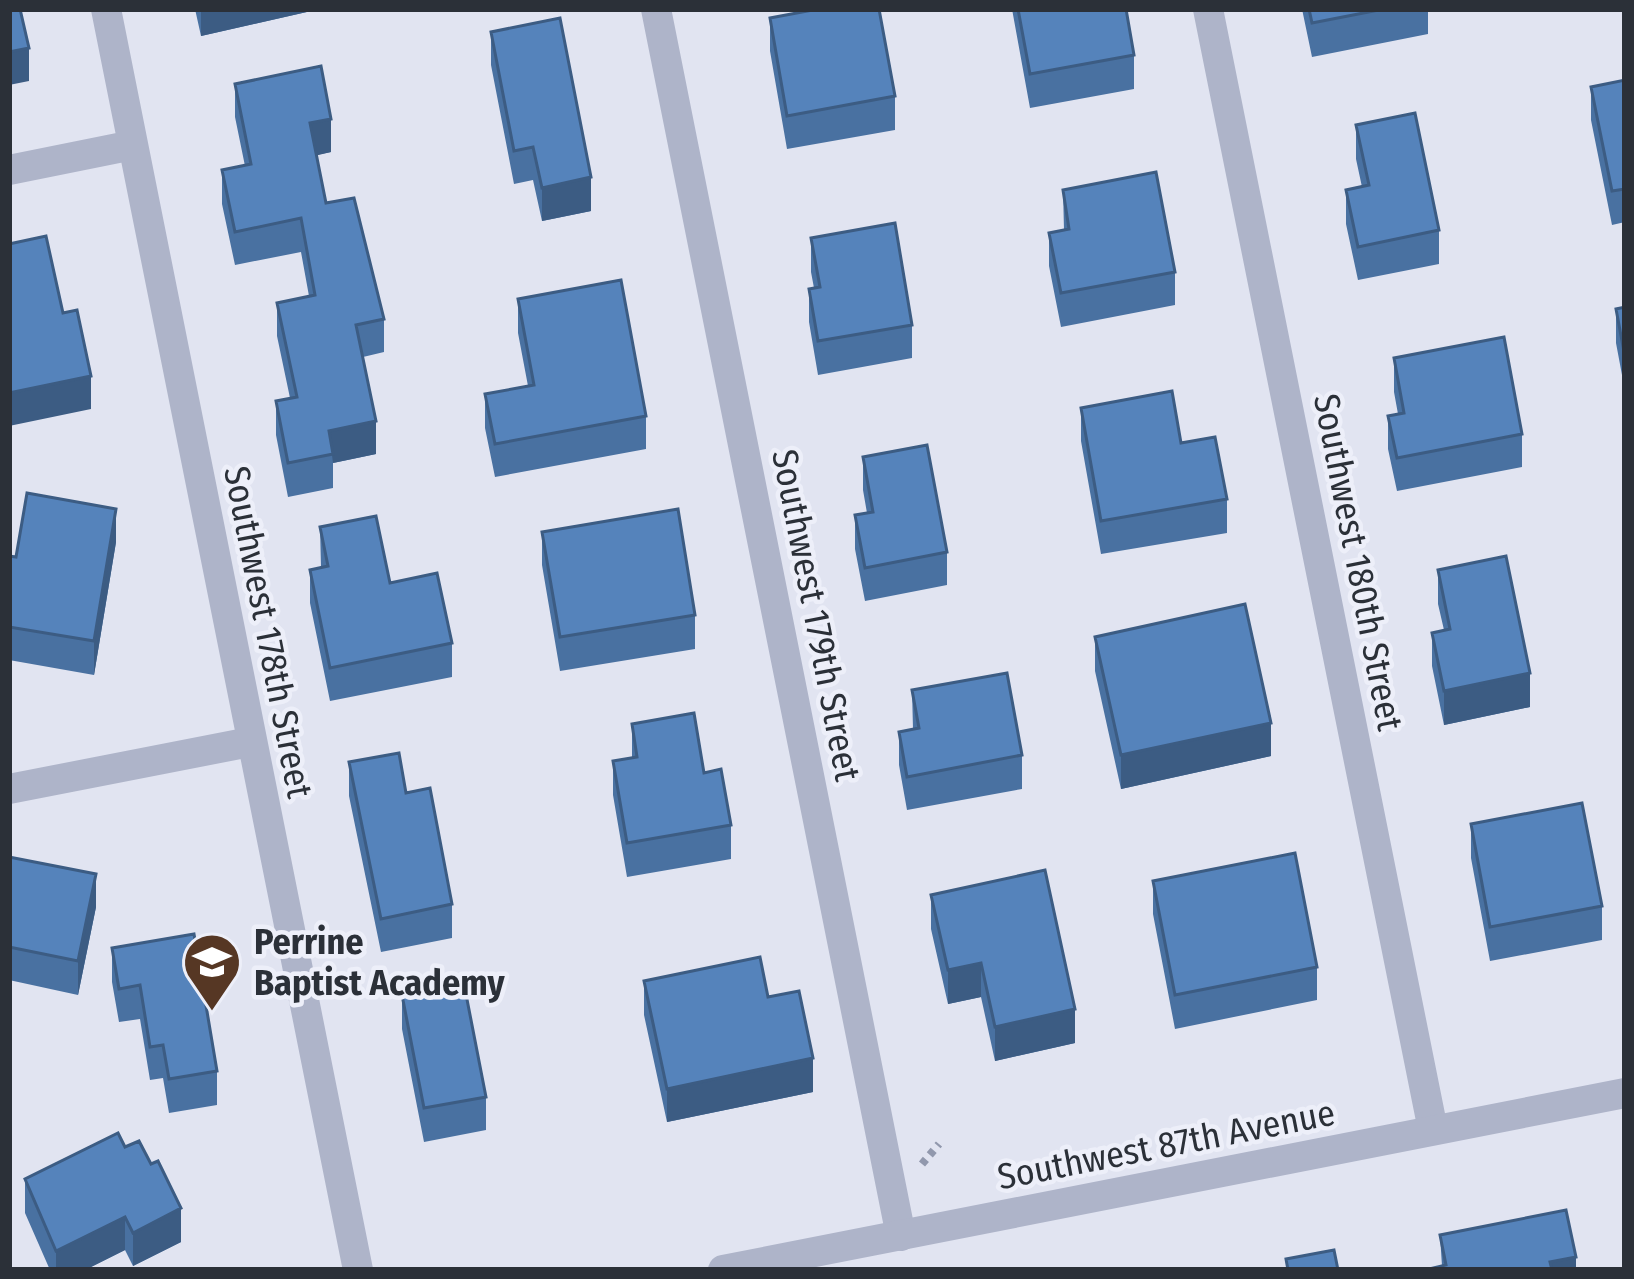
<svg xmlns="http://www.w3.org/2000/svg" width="1634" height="1279" viewBox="0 0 1634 1279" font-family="'Fira Sans Condensed',sans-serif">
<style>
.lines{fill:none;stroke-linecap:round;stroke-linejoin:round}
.path{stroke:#9198ad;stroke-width:8;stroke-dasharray:6 6;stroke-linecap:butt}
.minor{stroke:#aeb4c9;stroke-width:30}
.tertiary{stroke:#aeb4c9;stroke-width:30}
.wall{fill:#4971a1}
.shaded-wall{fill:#3c5c83}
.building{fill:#5583bb;stroke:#3c5c83;stroke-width:3}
.labels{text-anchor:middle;stroke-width:9;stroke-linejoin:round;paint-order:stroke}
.street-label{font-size:36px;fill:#2b3038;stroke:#edeff9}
.poi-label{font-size:36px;font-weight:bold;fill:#2b3038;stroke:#edeff9;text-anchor:start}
</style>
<rect width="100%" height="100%" fill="#e1e4f1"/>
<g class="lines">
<path class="path" d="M922,1164L939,1144"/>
<path class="minor" d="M106,9L358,1270
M656,9L901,1236
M1208,9L1433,1130
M9,170L133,145
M9,789L250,742"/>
<path class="tertiary" d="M723,1270L1625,1093"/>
</g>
<path class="wall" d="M195,9H320L201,36Z
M1012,9H1126L1134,55V89L1030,108Z
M1302,9H1428V34L1312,57Z
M770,18L895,96V130L787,149L770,51Z
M491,32L591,211L542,221L533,180L514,184L491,65Z
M1625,80V222L1612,225L1591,120V87Z
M235,84L331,152L316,155L326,203L384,319V352L363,357L376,454L333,463V488L288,497L276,435V401L290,398L277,336V303L309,296L301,252L235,265L222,204V170L245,166L235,117Z
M1356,125L1439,230V264L1358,280L1346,224V190L1362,187L1356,159Z
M1063,190L1175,272V305L1061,327L1049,266V233L1064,230Z
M811,238L912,325V358L818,375L809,322V289L814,288L811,272Z
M518,299L646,416V449L495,477L485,428V394L528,386L518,333Z
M1625,307V391L1616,343V309Z
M1394,358L1522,434V467L1397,491L1388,449V416L1398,414L1394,392Z
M1081,408L1181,443L1227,499V533L1101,554L1081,441Z
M863,457L947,552V585L865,601L855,549V515L867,513L863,490Z
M320,527L390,583L452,643V677L330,701L310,603V570L321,567Z
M542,532L695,615V649L560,671L542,565Z
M116,542L94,675L9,660V556L16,557Z
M1438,570L1530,707L1444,725L1432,666V633L1444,630L1438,604Z
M1095,637L1271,756L1121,789L1095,671Z
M912,690L1022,755V789L907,810L899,765V732L913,729Z
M632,724L704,773L731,825V859L627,877L613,795V761L632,758Z
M349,762L406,793L452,904V938L381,952L349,796Z
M1471,824L1602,906V940L1490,961L1471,858Z
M9,857L96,907L78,995L9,980Z
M1153,881L1317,967V1000L1175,1029L1153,914Z
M931,895L1075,1043L995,1061L981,997L948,1004L931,929Z
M112,948L217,1071V1105L169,1113L163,1078L150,1080L140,1019L119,1022L112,982Z
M644,981L768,997L813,1092L667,1122L644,1015Z
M402,995L486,1097V1130L424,1142L402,1029Z
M125,1147L181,1242L133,1266L125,1250L85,1270H50L25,1213V1179Z
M1440,1235L1576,1270L1442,1266Z"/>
<path class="shaded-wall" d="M201,9H320L201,36Z
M29,48V81L9,85V52Z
M331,119V152L310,157V123Z
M591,177V211L542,221V188Z
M91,376V409L9,426V393Z
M376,421V454L333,463L329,431Z
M116,509V542L94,675V641Z
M1530,673V707L1444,725V691Z
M1271,723V756L1121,789V755Z
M96,874V907L78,995V961Z
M981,963V997L948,1004V970Z
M1075,1009V1043L995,1061V1027Z
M813,1058V1092L667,1122V1089Z
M181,1208V1242L133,1266V1233Z
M125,1217V1250L85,1270H56V1251Z
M1576,1257V1270H1550V1262Z"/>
<path class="building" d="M9,9H20L29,48L9,52Z
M818,9H879L895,96L787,116L770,18Z
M1018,9H1126L1134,55L1030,74Z
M1309,9H1384L1312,23Z
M560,18L591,177L542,188L533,147L514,151L491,32Z
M321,66L331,119L310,123L326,203L354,198L384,319L356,325L376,421L329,431L333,454L288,463L276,401L297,397L277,303L315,295L301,218L235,232L222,170L251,164L235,84Z
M1625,80V189L1612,191L1591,87Z
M1415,113L1439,230L1358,247L1346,190L1369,185L1356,125Z
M1156,172L1175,272L1061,293L1049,233L1069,229L1063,190Z
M895,223L912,325L818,341L809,289L820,287L811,238Z
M46,236L63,313L77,310L91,376L9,393V244Z
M621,280L646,416L495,444L485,394L534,385L518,299Z
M1625,307V357L1616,309Z
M1504,337L1522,434L1397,458L1388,416L1404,413L1394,358Z
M1172,391L1181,443L1215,437L1227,499L1101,521L1081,408Z
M927,445L947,552L865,568L855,515L873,512L863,457Z
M27,493L116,509L94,641L9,627V556L16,557Z
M678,509L695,615L560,637L542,532Z
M376,516L390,583L437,573L452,643L330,668L310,570L328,566L320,527Z
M1506,556L1530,673L1444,691L1432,633L1450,629L1438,570Z
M1245,604L1271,723L1121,755L1095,637Z
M1007,673L1022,755L907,777L899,732L919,728L912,690Z
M694,713L704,773L721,769L731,825L627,843L613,761L637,757L632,724Z
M399,753L406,793L430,788L452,904L381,919L349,762Z
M1582,803L1602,906L1490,927L1471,824Z
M1295,853L1317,967L1175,995L1153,881Z
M9,857L96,874L78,961L9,947Z
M1045,870L1075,1009L995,1027L981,963L948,970L931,895Z
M194,934L217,1071L169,1079L163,1045L150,1047L140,985L119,989L112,948Z
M760,957L768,997L799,991L813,1058L667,1089L644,981Z
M464,984L486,1097L424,1108L402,995Z
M118,1133L125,1147L139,1141L151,1164L158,1161L181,1208L133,1233L125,1217L56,1251L25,1179Z
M1566,1210L1576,1257L1550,1262L1552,1270H1425L1446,1265L1440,1235Z
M1334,1250L1338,1270H1288L1286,1259Z"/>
<defs>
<symbol id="school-pin" viewBox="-11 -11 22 30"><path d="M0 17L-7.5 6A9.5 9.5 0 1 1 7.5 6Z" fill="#563724" stroke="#edeff9"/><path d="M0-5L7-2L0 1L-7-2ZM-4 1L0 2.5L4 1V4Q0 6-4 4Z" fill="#fff"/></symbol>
</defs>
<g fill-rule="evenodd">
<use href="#school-pin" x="179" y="929" width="66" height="90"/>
</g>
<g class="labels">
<g class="street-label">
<text transform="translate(1359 562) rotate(79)" y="13">Southwest 180th Street</text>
<text transform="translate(817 615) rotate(79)" y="13">Southwest 179th Street</text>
<text transform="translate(269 632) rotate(79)" y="13">Southwest 178th Street</text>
<text transform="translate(1166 1144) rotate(-11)" y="13">Southwest 87th Avenue</text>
</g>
<g class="poi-label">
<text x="254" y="954">Perrine<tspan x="254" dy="41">Baptist Academy</tspan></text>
</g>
</g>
<rect width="1634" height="1279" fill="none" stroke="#2b3038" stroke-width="24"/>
</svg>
